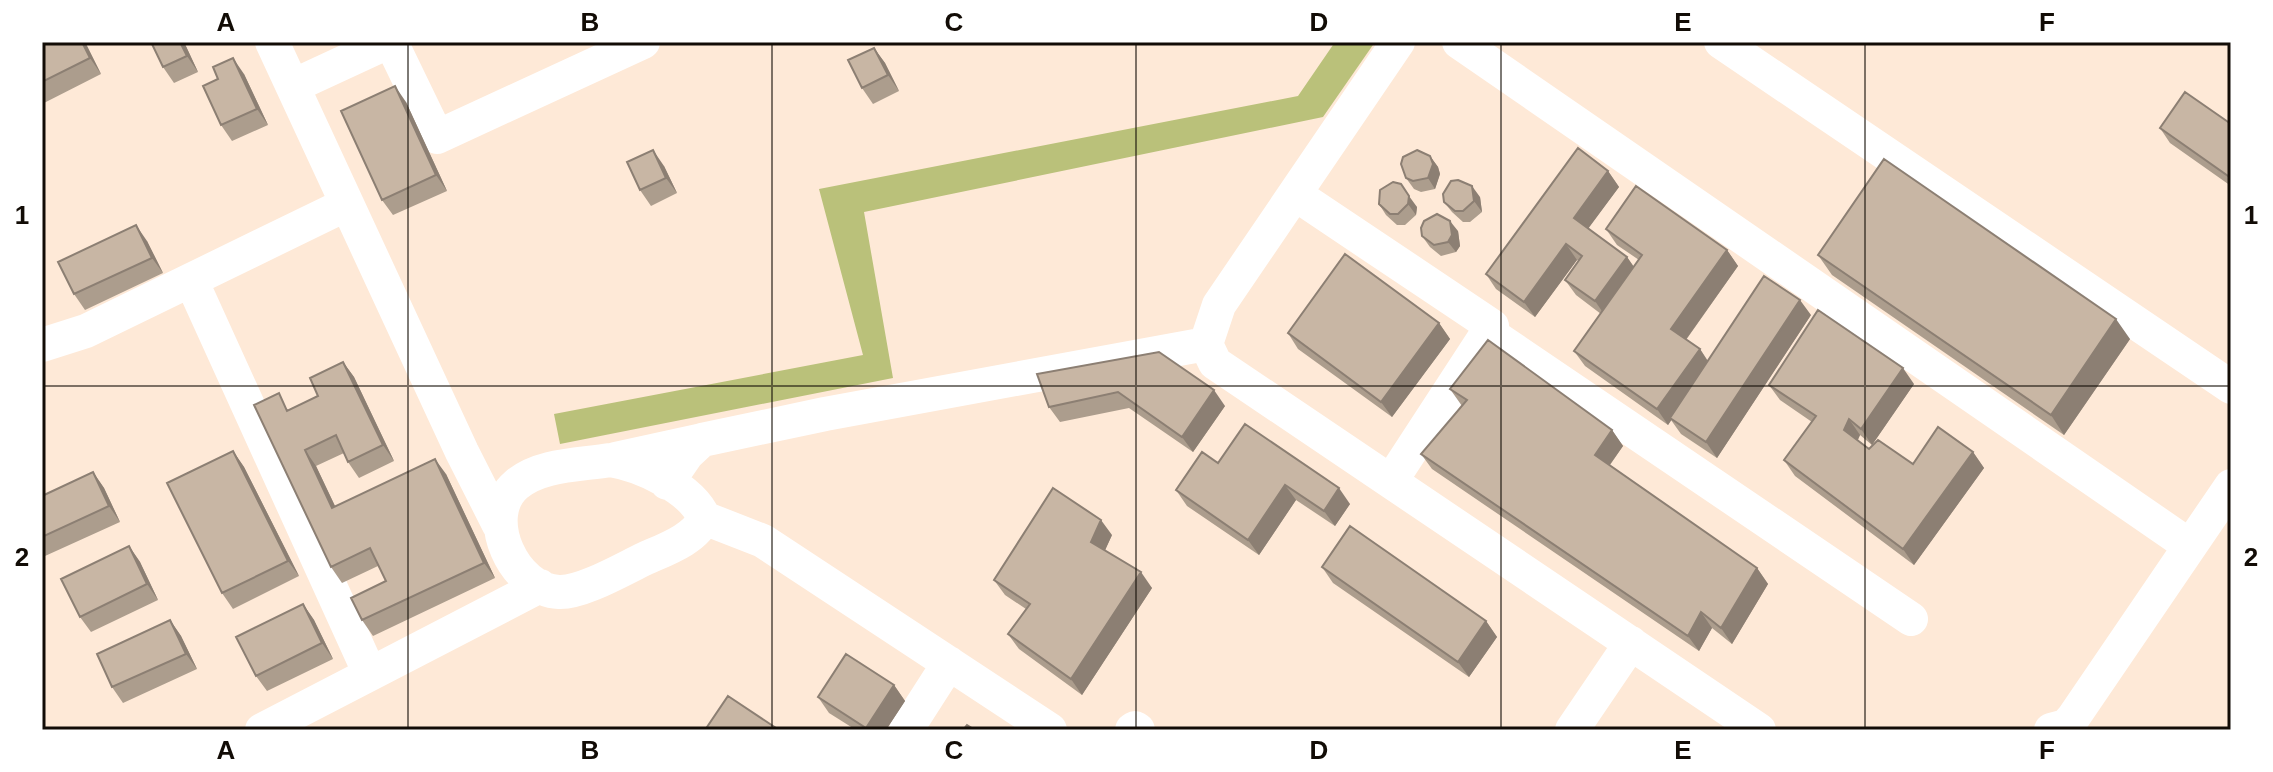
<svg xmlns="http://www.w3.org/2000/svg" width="2273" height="772" viewBox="0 0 2273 772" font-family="Arial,sans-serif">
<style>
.forest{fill:#bac17a}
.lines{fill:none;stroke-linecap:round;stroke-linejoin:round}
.minor{stroke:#fff;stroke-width:34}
.wall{fill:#ac9d8d}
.shaded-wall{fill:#8c7f73}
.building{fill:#c8b6a4;stroke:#8c7f73;stroke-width:2}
.grid{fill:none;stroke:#120c06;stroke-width:2;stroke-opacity:0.55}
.neatline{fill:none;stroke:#120c06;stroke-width:3}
.grid-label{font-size:26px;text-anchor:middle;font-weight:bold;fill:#120c06}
</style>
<rect width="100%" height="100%" fill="#fee9d7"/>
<path class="forest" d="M1335,42H1375L1323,117L864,212L893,378L560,444L554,414L863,355L819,189L1298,96Z"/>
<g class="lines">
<path class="minor" d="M272,42L462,452L499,525
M391,42L437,137L643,42
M1398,42L1219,305L1206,344L1215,363L1759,730
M1459,42L2190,546
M1721,42L2231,387
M293,86L388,42
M1295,194L1492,326L1391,481
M191,280L370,674
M1489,333L1911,619
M42,345L86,331L347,204
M702,440L825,414L1206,344
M615,459L702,440L687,454L667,483
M610,460C641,465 692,488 704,518C696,539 664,550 644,559C623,569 582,593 559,592C515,591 479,517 516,485C540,464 581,465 610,460Z
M704,518L763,541L1050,730
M262,730L540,586
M906,730L949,663
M1132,730L1135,728L1138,730
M1572,730L1631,643
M2051,730L2066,726L2073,718L2231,486"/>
</g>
<path class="wall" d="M42,42H85L101,74L42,104Z
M151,42H184L198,72L174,83L163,67Z
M874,48L885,63L899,91L873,104L862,88Z
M244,74L268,125L232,141L221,125Z
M406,102L447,191L393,215L382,200Z
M2231,124V186L2170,143L2160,128Z
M1430,156L1438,167L1440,174L1435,189L1421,192L1414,189L1406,178Z
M664,166L677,193L651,206L640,190Z
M1608,171L1619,187L1588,228L1627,257L1634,267L1639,260L1617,245L1606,229L1727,250L1738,266L1686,340L1700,349L1708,361L1811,315L1717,458L1681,434L1671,420L1668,425L1585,366L1574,351L1601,314L1576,295L1565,280L1579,261L1577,260L1535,317L1496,289L1486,274Z
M1380,190L1417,207L1416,215L1405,225H1397L1386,215L1379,204Z
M1480,197L1482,212L1470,222H1463L1452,212L1444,202Z
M1458,231L1460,246L1456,252L1441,256L1430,247L1422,236Z
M147,241L163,273L85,310L74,294Z
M1818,255L2130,339L2064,435L1832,275Z
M1439,323L1450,339L1392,417L1298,349L1288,333Z
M343,362L354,377L394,461L359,478L348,462L344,453L316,466L335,506L446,474L495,578L373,636L362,620L386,581L378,566L342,583L331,567L290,409L318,396Z
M1037,374L1225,406L1193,452L1129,408L1060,422L1049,407Z
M1914,384L1872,445L1860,435L1858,440L1869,449L1913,464L1973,452L1984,468L1914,565L1795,476L1784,460L1812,422L1780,400L1769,385Z
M1450,389L1612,430L1623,446L1610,465L1757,568L1768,584L1732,644L1712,628L1699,651L1432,469L1421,454L1462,406Z
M233,451L244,467L299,576L233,609L222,593Z
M1218,463L1350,504L1335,526L1296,500L1259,555L1187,506L1176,490Z
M93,472L104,488L120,522L45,556L42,553V496Z
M1112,535L1105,550L1152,588L1082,695L1019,649L1008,634L1026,609L1005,595L994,580Z
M129,546L140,562L158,600L91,632L80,617Z
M1322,567L1486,621L1497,637L1469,677L1333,583Z
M303,604L314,620L333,659L267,691L256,676Z
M170,620L181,636L197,669L123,703L112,687Z
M894,685L905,701L886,730H856L829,713L818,697Z"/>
<path class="shaded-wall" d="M82,42H85L101,74L90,58Z
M180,42H184L198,72L187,56Z
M874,48L885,63L899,91L888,75Z
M233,58L244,74L268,125L257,109Z
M395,86L406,102L447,191L436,175Z
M653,150L664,166L677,193L666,178Z
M1430,156L1438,167L1440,174L1435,189L1428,178Z
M1608,171L1619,187L1585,233L1574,218Z
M1472,186L1480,197L1482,212L1474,201Z
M1409,196L1417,207L1416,215L1408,204Z
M1450,221L1458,231L1460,246L1456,252L1448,242Z
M136,225L147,241L163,273L152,258Z
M1566,244L1577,260L1535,317L1524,302Z
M1727,250L1738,266L1682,345L1671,329Z
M1627,257L1638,273L1606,317L1595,301Z
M1800,300L1811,315L1717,458L1706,442Z
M2116,319L2130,339L2064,435L2051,415Z
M1439,323L1450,339L1392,417L1381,402Z
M1700,349L1710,365L1668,425L1657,409Z
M343,362L354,377L394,461L383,445Z
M1903,368L1914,384L1872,445L1861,429Z
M1214,390L1225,406L1193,452L1182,437Z
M1849,419L1860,435L1855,445L1844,430Z
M1612,430L1623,446L1606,470L1595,455Z
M305,450L316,466L343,523L332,508Z
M233,451L244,467L299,576L288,561Z
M1973,452L1984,468L1914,565L1903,549Z
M435,459L446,474L495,578L484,563Z
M93,472L104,488L120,522L109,506Z
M1285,485L1296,500L1259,555L1248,540Z
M1339,488L1350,504L1335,526L1324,511Z
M1101,520L1112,535L1102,557L1091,542Z
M129,546L140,562L158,600L147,584Z
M1757,568L1768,584L1732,644L1721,628Z
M1141,572L1152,588L1082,695L1071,679Z
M303,604L314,620L333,659L322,643Z
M1701,612L1712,628L1699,651L1688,636Z
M170,620L181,636L197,669L186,654Z
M1486,621L1497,637L1469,677L1458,662Z
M894,685L905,701L886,730H867L866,728Z"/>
<path class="building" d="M42,42H82L90,58L42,82Z
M151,42H180L187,56L163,67Z
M874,48L888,75L862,88L848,60Z
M233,58L257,109L221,125L203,86L218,79L213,67Z
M395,86L436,175L382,200L341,111Z
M2185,92L2231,124V178L2160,128Z
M1578,148L1608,171L1574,218L1627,257L1595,301L1565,280L1582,256L1566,244L1524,302L1486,274Z
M653,150L666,178L640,190L627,162Z
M1417,150L1430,156L1433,164L1428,178L1413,181L1406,178L1401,164L1403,157Z
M1884,159L2116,319L2051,415L1818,255Z
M1458,180L1472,186L1474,201L1463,211H1455L1444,202L1443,194L1451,181Z
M1393,182L1401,184L1409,196L1408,204L1398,214H1390L1379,204L1380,190Z
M1636,186L1727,250L1671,329L1700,349L1657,409L1574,351L1642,255L1606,229Z
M1437,214L1450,221L1452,235L1448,242L1434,245L1422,236L1421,228L1424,221Z
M136,225L152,258L74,294L58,262Z
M1345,254L1439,323L1381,402L1288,333Z
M1764,276L1800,300L1706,442L1670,418Z
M1818,310L1903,368L1861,429L1849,419L1844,430L1869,449L1878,440L1913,464L1938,427L1973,452L1903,549L1784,460L1816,416L1769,385Z
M1488,340L1612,430L1595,455L1757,568L1721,628L1701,612L1688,636L1421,454L1467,400L1450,389Z
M1159,352L1214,390L1182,437L1118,392L1049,407L1037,374Z
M343,362L383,445L348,462L336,435L305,450L332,508L435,459L484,563L362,620L351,598L386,581L370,548L331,567L254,405L279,393L287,411L318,396L310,378Z
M1245,424L1339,488L1324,511L1285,485L1248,540L1176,490L1202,452L1218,463Z
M233,451L288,561L222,593L167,483Z
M93,472L109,506L42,537V496Z
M1053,488L1101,520L1091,542L1141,572L1071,679L1008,634L1030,604L994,580Z
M1350,526L1486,621L1458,662L1322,567Z
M129,546L147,584L80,617L61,579Z
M303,604L322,643L256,676L236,637Z
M170,620L186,654L112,687L97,654Z
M846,654L894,685L866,728L818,697Z
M728,696L779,730H705Z
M967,725L975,730H963Z"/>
<path class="grid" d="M408,42V730M772,42V730M1136,42V730M1501,42V730M1865,42V730M42,386H2231"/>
<rect width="2273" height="772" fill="none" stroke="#ffffff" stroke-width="88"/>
<rect x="44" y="44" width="2185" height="684" class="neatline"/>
<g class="grid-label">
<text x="226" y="31">A</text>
<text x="590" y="31">B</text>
<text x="954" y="31">C</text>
<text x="1319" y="31">D</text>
<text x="1683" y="31">E</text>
<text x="2047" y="31">F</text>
<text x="22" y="224">1</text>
<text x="2251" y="224">1</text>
<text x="22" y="566">2</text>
<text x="2251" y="566">2</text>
<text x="226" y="759">A</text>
<text x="590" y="759">B</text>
<text x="954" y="759">C</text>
<text x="1319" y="759">D</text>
<text x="1683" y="759">E</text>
<text x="2047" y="759">F</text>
</g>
</svg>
